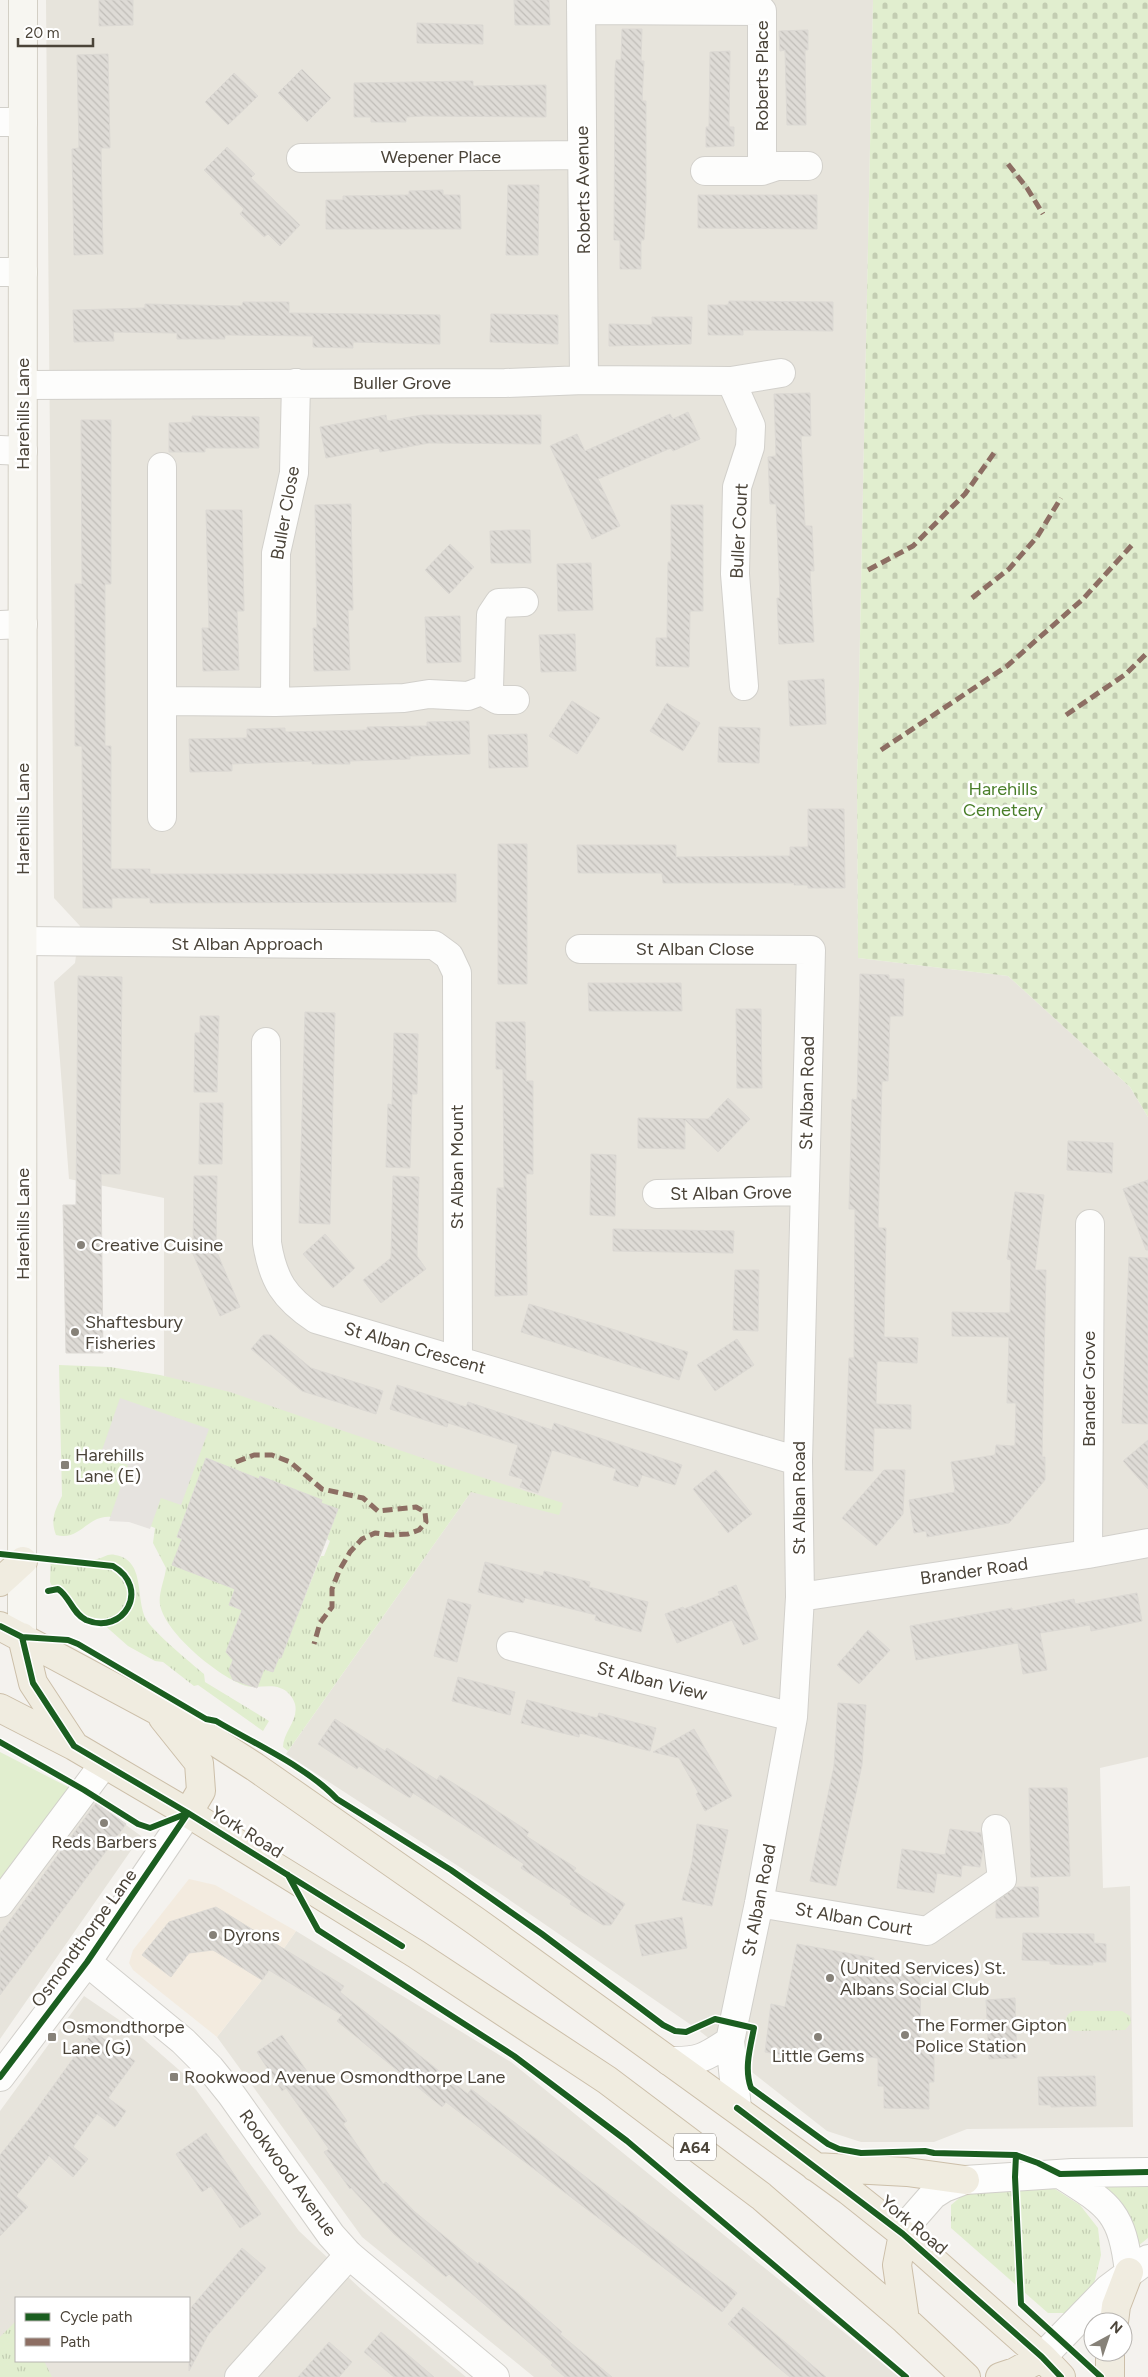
<svg xmlns="http://www.w3.org/2000/svg" width="1148" height="2377" viewBox="0 0 1148 2377" font-family="Figtree,sans-serif">
<style>
.residential{fill:#e7e4dc;fill-rule:evenodd}
.commercial{fill:#f3ebdf}
.grass{fill:url(#grass-tufts);fill-rule:evenodd}
.cemetery{fill:url(#cemetery-stones)}
.green{fill:#e1eecf}
.parking{fill:#e6e3df}
.building{fill:url(#building-back-hatch);stroke:#dcd9d4}
.lines{fill:none;stroke-linecap:round;stroke-linejoin:round}
.minor-casing{stroke:#d2d0cb;stroke-width:30}
.tertiary-casing{stroke:#d2d0cb;stroke-width:30}
.secondary-casing{stroke:#d3cfc5;stroke-width:30}
.trunk-casing{stroke:#ccbfa9;stroke-width:30}
.minor{stroke:#fdfdfc;stroke-width:28}
.tertiary{stroke:#fdfdfc;stroke-width:28}
.secondary{stroke:#f7f6f1;stroke-width:28}
.trunk{stroke:#f0ece0;stroke-width:28}
.quiet{stroke:#8d6e63;stroke-width:5;stroke-dasharray:10 5;stroke-linecap:butt}
.cycleway-casing{stroke:#fff;stroke-width:9}
.cycleway{stroke:#1b5e20;stroke-width:6}
.poi-dot{fill:#868178;stroke:#fff;stroke-width:2}
.labels{text-anchor:middle;stroke-width:5;stroke-linejoin:round;paint-order:stroke}
.shield{fill:#fff;stroke:#817c74;stroke-width:1}
.shield-label{font-size:16px;font-weight:bold;fill:#4b4439}
.street-label{font-size:18px;fill:#4b4439;stroke:#fff}
.park-label{font-size:18px;fill:#4a7f2a;stroke:#fff}
.poi-label{font-size:18px;fill:#4b4439;stroke:#fff;text-anchor:start}
</style>
<defs>
<pattern id="grass-tufts" width="24" height="20" patternUnits="userSpaceOnUse" patternTransform="scale(1.25)"><rect width="24" height="20" fill="#e1eecf"/><path d="M3 7l-1-3M5 7V3M7 7l1-3M15 17l-1-3M17 17v-4M19 17l1-3" fill="none" stroke="#c3cdb2"/></pattern>
<pattern id="cemetery-stones" width="16" height="16" patternUnits="userSpaceOnUse" patternTransform="scale(1.25)"><rect width="16" height="16" fill="#e1eecf"/><path d="M2 7V4a2 2 0 0 1 4 0v3zM10 15v-3a2 2 0 0 1 4 0v3z" fill="#c3cdb2"/></pattern>
<pattern id="building-back-hatch" width="6" height="6" patternUnits="userSpaceOnUse" patternTransform="scale(1.25)"><rect width="6" height="6" fill="#dedbd6"/><path d="M-1 5l2 2M0 0l6 6M5-1l2 2" fill="none" stroke="#c0bdb8"/></pattern>
</defs>
<rect width="100%" height="100%" fill="#f4f2ee"/>
<path class="residential" d="M46,0H873L857,783L858,958L1008,976L1130,1087L1148,1117V1757L1100,1768L1103,1888L1130,1886L1133,2127L967,2129L934,2142H861L827,2131L697,2029L498,1892L286,1754L471,1492L164,1376V1198L69,1179L54,982L75,963L80,926L54,898Z
M72,1789L96,1803L141,1836L0,2039V1884Z
M296,1931L511,2062L899,2377H534L362,2237L217,2037L262,1980Z
M84,1996L131,2028L186,2076L299,2231L363,2291L466,2377H0V2111ZM16,2298H189V2361H16Z"/>
<path class="commercial" d="M189,1879L215,1885L296,1931L262,1980L217,2037L133,1970L129,1963L133,1950Z"/>
<path class="grass" d="M59,1365L110,1367L160,1375L230,1392L440,1464L563,1503L559,1515L471,1492L288,1751L283,1747C283,1732 299,1720 295,1704C293,1697 287,1690 280,1688C269,1684 257,1689 246,1686C219,1677 166,1634 160,1605C158,1594 165,1579 166,1568L153,1543L155,1528C139,1522 123,1515 105,1517C86,1519 78,1541 56,1535C50,1520 55,1510 62,1496ZM206,1458L259,1479L261,1476L322,1500L321,1503L338,1509L327,1539L330,1541L324,1556H321L281,1657H279L273,1672L264,1669L258,1684L233,1680L229,1670L233,1660L227,1652L242,1610L229,1605L235,1589L173,1565L182,1539L177,1537Z
M51,1555C65,1557 83,1562 97,1559C103,1558 108,1553 115,1555C146,1560 135,1598 146,1619C153,1632 191,1663 204,1674L205,1682L269,1721L263,1731L198,1685L194,1686L163,1662L155,1661L128,1646L102,1623L86,1620L71,1607L66,1594L58,1589L54,1590L50,1582Z
M1073,2011H1122L1130,2016L1131,2023L1125,2030L1074,2031L1067,2028C1064,2021 1066,2014 1073,2011Z
M1090,2184L1148,2186V2238L1133,2250Z
M1031,2185L1055,2189L1080,2205L1098,2228L1101,2255L1093,2288L1069,2313H1048L951,2228V2205L970,2189Z
M16,2321V2361H44L52,2377H0V2337Z"/>
<path class="cemetery" d="M873,0H1148V1117L1130,1087L1008,976L858,958L857,783Z"/>
<path class="green" d="M0,1752L72,1789L0,1884Z"/>
<path class="parking" d="M120,1398L209,1429L181,1505L161,1498L150,1529L129,1522L109,1521L128,1465L100,1456Z"/>
<path class="building" d="M99,0H133V25L99,26Z
M514,0H549L550,25H515Z
M417,23L483,25V44L417,43Z
M622,29H642L641,61H644L642,101H646V200L644,240H641V269H620V240H614L615,70L616,60H621Z
M808,30V50H805L806,125H787L785,50L780,51L779,31Z
M730,51L729,127H734V146L706,147V127H709L710,52Z
M108,54L110,148H101L103,254L74,255L72,149L79,148L77,55Z
M302,69L331,98L307,122L278,93Z
M234,73L258,96L228,125L205,102Z
M473,81V86L546,85V117L423,116L406,117V122H371V117H354V83Z
M227,147L255,174L251,178L300,225L280,246L268,234L264,237L240,214L244,209L204,170Z
M508,185H539L538,255H506Z
M443,190V195H460L461,229H326V200H343V196L409,195V191Z
M698,195H817V229L698,228Z
M729,301L833,302V331L743,330V335H708V305H728Z
M243,302H289V313L440,315V344L353,342V348L313,347V336L225,335V339H177V333L113,332L114,341L74,342L73,310L145,308V304L242,306Z
M491,314L558,315V344L490,342Z
M652,317H692L691,344L609,346V324L652,325Z
M810,393L811,436H801L805,526H812L814,571H810L814,642L779,644L777,598H780L776,504H770L768,457L776,456L774,394Z
M688,412L700,439L673,451L671,448L598,479L620,526L592,539L550,446L577,434L585,451L670,414L673,419Z
M386,415L387,421L422,415H541V444L429,443L380,452L379,448L326,458L320,427Z
M192,416L259,417V448H205V452H169V423L192,422Z
M81,420H111V584H105V746H111V869H150V874H456V902L150,903V898H112V908H83L82,746H75V584H82Z
M351,504L353,610H348L350,670L314,671L313,628H317L315,505Z
M671,505H703V611H690L689,667L656,666V638H667L668,562H671Z
M206,510H242L244,611H237L239,670L203,671L202,628H209Z
M511,530H530L531,563H491L490,531Z
M450,544L474,567L449,594L425,570Z
M591,563L593,610L558,611L557,564Z
M460,616L461,662L427,663L425,617Z
M575,634L576,671L541,672L539,635Z
M824,679L826,724L790,726L788,681Z
M572,701L600,718L577,754L549,736Z
M667,703L700,723L683,751L650,731Z
M469,721L470,754L410,756V759L350,761V764H312V761L232,764V771L190,772L189,739L247,738V729L285,728V732L367,730V727L427,726V722Z
M719,727L760,728L759,763L718,762Z
M527,734L528,767L489,768L488,735Z
M808,809H844L845,888H808V885H794V883H663L662,873H578L577,845H676V857L790,856V847H808Z
M498,844H527V984H498Z
M860,974L889,975V979H904L903,1016H890L888,1081H882L878,1228H886L884,1337L918,1338L917,1363L877,1361L876,1404L911,1405V1429L874,1428L873,1471L845,1470L849,1358H854L855,1209H849L852,1099L857,1100Z
M78,976L122,977L120,1174H101L103,1353H66L63,1205H76Z
M588,983H681L682,1011H589Z
M736,1009H761L762,1088H737Z
M305,1012L335,1013L330,1224L299,1223Z
M200,1016H219L217,1092H194L195,1033H200Z
M496,1022H525L526,1081H533V1174H526L527,1295L495,1296L497,1188H504L503,1069H496Z
M394,1033L418,1034L417,1094H412L410,1168L386,1167L388,1104L392,1105Z
M728,1098L750,1119L718,1152L685,1120V1149L638,1148V1118L708,1119Z
M200,1103H223L222,1164H199Z
M1068,1141L1113,1143L1112,1173L1067,1170Z
M591,1154L616,1155L615,1216L590,1215Z
M194,1176H217L216,1250L240,1307L220,1316L193,1254Z
M393,1176L419,1177L417,1256L426,1269L381,1303L363,1280L391,1258Z
M1148,1180V1250H1146L1123,1189Z
M1015,1192L1044,1195L1035,1270H1046L1042,1457H1045V1480L1009,1523L927,1537L926,1531L914,1533L909,1500L955,1492L951,1462L995,1455L996,1445L1015,1446L1016,1403H1007L1009,1337L952,1336V1312L1010,1313L1011,1260L1007,1259Z
M613,1229L734,1231L733,1253L613,1251Z
M325,1234L355,1268L333,1288L303,1254Z
M1129,1257L1148,1258V1424L1122,1423Z
M735,1270H759L758,1331L733,1330Z
M529,1304L688,1352L679,1380L521,1332Z
M263,1335H271L311,1368L383,1391L376,1414L302,1391L251,1349Z
M737,1339L754,1365L715,1391L697,1365Z
M397,1385L466,1407L468,1402L552,1430L554,1423L682,1465L675,1485L642,1475L638,1487L613,1480L616,1469L552,1450L538,1493L520,1487L523,1479L509,1475L518,1445L448,1423L447,1427L390,1409Z
M1148,1440V1489L1123,1461Z
M206,1458L259,1479L260,1476L322,1500L321,1503L338,1509L281,1658L279,1657L273,1672L264,1669L257,1688L233,1680L229,1670L233,1660L226,1652L242,1610L229,1605L235,1589L172,1565L182,1539L177,1537Z
M716,1470L752,1514L728,1533L693,1489Z
M884,1470H905L903,1514L876,1546L842,1518Z
M485,1562L543,1576L544,1571L590,1582L589,1587L648,1602L641,1632L595,1620L596,1615L560,1606L525,1598L523,1603L478,1592Z
M736,1585L758,1639L743,1645L732,1620L677,1643L665,1614L683,1607L684,1609L720,1595L718,1592Z
M1137,1593L1142,1621L1091,1631L1090,1625L1040,1633L1047,1670L1023,1674L1018,1643L916,1660L910,1626L1012,1608V1611L1074,1599L1075,1604Z
M448,1599L471,1605L457,1662L434,1656Z
M868,1630L890,1650L859,1684L837,1665Z
M458,1677L515,1692L510,1715L452,1701Z
M527,1700L597,1718L599,1713L656,1728L650,1751L580,1733L579,1737L521,1723Z
M838,1703L866,1705L862,1765L836,1886L810,1881L834,1766Z
M335,1719L385,1751L387,1748L437,1780L440,1775L479,1799L529,1832L526,1836L576,1868L574,1871L625,1904L611,1925H603L570,1904L572,1901L521,1868L524,1864L444,1812L413,1793L410,1798L359,1766L357,1769L318,1744Z
M694,1729L732,1796L705,1811L696,1794L698,1792L679,1758L653,1752Z
M1029,1788H1067L1070,1876L1031,1877Z
M96,1803L126,1824L0,1995V1934Z
M697,1824L728,1830L712,1906L682,1900L692,1862Z
M950,1829L981,1833L983,1849L980,1867L962,1865L961,1877L937,1873L934,1893L897,1888L902,1849L945,1855Z
M1015,1887H1038L1039,1917L996,1918V1902Z
M216,1907L344,1986L340,1992L468,2094L471,2089L737,2293L722,2312L446,2102L442,2107L337,2021L342,2015L269,1970L262,1980L213,1950L189,1953L171,1977L142,1955L169,1922Z
M682,1917L687,1948L642,1956L635,1925Z
M1023,1933L1094,1934V1943L1106,1944V1962H1093V1965H1072L1050,1964V1961L1022,1960Z
M797,1944L874,1958L871,1973H920L921,2044H934V2082H929V2109L884,2108V2086H878V2058L795,2050L794,2057L765,2052L771,2004L785,2007Z
M1015,1998L1017,2058L989,2059L986,2000Z
M93,2031L135,2061L108,2098L126,2111L115,2127L97,2114L73,2147L88,2159L73,2177L49,2156L16,2196L28,2207L0,2236V2155L33,2114Z
M282,2035L315,2083L319,2080L333,2101L347,2121L343,2124L383,2184L386,2182L415,2212L478,2264L479,2262L515,2291L562,2332L560,2334L612,2377H565L551,2365L553,2363L449,2274L446,2277L394,2234L351,2188L350,2189L324,2152L329,2149L286,2088L282,2091L257,2052Z
M1095,2076L1096,2106L1051,2107V2105H1039L1038,2077Z
M206,2133L261,2214L240,2228L211,2186L202,2192L176,2154Z
M242,2248L266,2268L208,2335L189,2371V2310Z
M743,2307L766,2326L826,2377H790L774,2364L728,2324Z
M381,2332L434,2377H394L364,2352Z
M329,2342L352,2362L339,2377H298Z"/>
<g class="lines">
<defs>
<path id="minor" d="M581,0L584,380
M581,10L762,11V171
M0,122H23
M301,158L582,155
M705,171H762L777,166H808
M731,381L751,426L750,447L737,487L735,574L744,686
M23,385L505,383L584,380L731,381L781,373
M0,450L23,451
M162,467V817
M0,625L23,624
M482,691L498,700H515
M162,701L275,702L404,698L429,694L468,696L489,688L491,615L499,603L524,602
M275,702L276,553L294,473L296,383
M23,941L434,945L449,956L457,973L458,1360
M580,949L811,950L798,1461L800,1597L793,1717L759,1903L730,2041
M266,1042L267,1243C273,1280 284,1298 316,1319L798,1461
M657,1194L805,1191
M1088,1554L1090,1224
M800,1597L1088,1554L1148,1543
M511,1646L793,1717
M0,1903L104,1764
M759,1903L927,1931L1002,1879L996,1829
M669,2061C699,2062 706,2057 730,2041L737,2108
M239,2377L349,2255"/>
<path id="tertiary" d="M0,272H23
M87,1962L183,2041L210,2068L231,2094L331,2235L349,2255L495,2377
M0,2077L87,1962L188,1813
M1060,2174C1109,2205 1122,2211 1129,2272
M903,2234L912,2219L933,2195L944,2188L965,2180L1072,2173L1148,2172
M1042,2357L1108,2289L1148,2259"/>
<path id="secondary" d="M22,1637L23,0"/>
<path id="trunk" d="M0,1582L23,1561
M0,1626L216,1742L255,1767L477,1922L849,2191L903,2234L1042,2357L1061,2377
M22,1637L33,1683L73,1744
M0,1708L74,1746L188,1813L416,1954L607,2080L761,2196L905,2320L966,2377
M163,1718L199,1763L201,1791L188,1813
M815,2167L907,2172L965,2180
M903,2234L897,2265L905,2320
M1114,2322L1116,2306L1129,2272
M1000,2377L1015,2372L1042,2357
M1110,2377V2352"/>
</defs>
<use href="#minor" class="minor-casing"/>
<use href="#tertiary" class="tertiary-casing"/>
<use href="#secondary" class="secondary-casing"/>
<use href="#trunk" class="trunk-casing"/>
<use href="#minor" class="minor"/>
<use href="#tertiary" class="tertiary"/>
<use href="#secondary" class="secondary"/>
<use href="#trunk" class="trunk"/>
<path class="quiet" d="M1008,164L1027,188L1043,214
M868,570L913,546L965,494L994,453
M972,598L1009,569L1037,537L1061,498
M1066,715L1126,674L1148,652
M881,750L1007,666L1083,599L1132,545
M236,1462L254,1455H272L290,1462L322,1489L363,1498L378,1511L416,1507L425,1512L426,1522L419,1530L408,1534L390,1535L375,1533L362,1539L350,1552L339,1571L332,1589V1607L320,1623L314,1644"/>
<defs>
<path id="cycleway" d="M0,1554L113,1566C151,1588 124,1636 86,1620C72,1613 70,1597 58,1589L48,1591
M0,1626L22,1637L68,1640L78,1644L206,1719L216,1721C255,1744 307,1767 337,1799L451,1870L542,1934L663,2025L675,2031L686,2032L715,2019L754,2028C750,2048 744,2069 751,2088L828,2144L839,2149L861,2153L925,2151L934,2153L1016,2155L1038,2163L1060,2174L1148,2172
M22,1637L33,1683L74,1746L188,1813L402,1946
M0,1742L84,1790L138,1824L150,1828L188,1813
M288,1875L318,1930L514,2056L627,2141L906,2377
M0,2077L87,1962L188,1813
M737,2108L903,2234L1042,2357L1061,2377
M1016,2155L1015,2177L1021,2304L1101,2377"/>
</defs>
<use href="#cycleway" class="cycleway-casing"/>
<use href="#cycleway" class="cycleway"/>
</g>
<g class="poi-dot">
<circle cx="81" cy="1245" r="5"/>
<circle cx="75" cy="1332" r="5"/>
<rect x="60" y="1460" width="10" height="10" rx="2.5"/>
<circle cx="104" cy="1823" r="5"/>
<circle cx="213" cy="1935" r="5"/>
<circle cx="830" cy="1978" r="5"/>
<circle cx="905" cy="2035" r="5"/>
<rect x="47" y="2032" width="10" height="10" rx="2.5"/>
<circle cx="818" cy="2037" r="5"/>
<rect x="169" y="2072" width="10" height="10" rx="2.5"/>
</g>
<g class="labels">
<rect class="shield" x="674" y="2133.5" width="42" height="27" rx="4"/>
<g class="shield-label">
<text x="695" y="2153">A64</text>
</g>
<g class="street-label">
<text transform="translate(762 76) rotate(-90)" y="6">Roberts Place</text>
<text x="441" y="163">Wepener Place</text>
<text transform="translate(583 190) rotate(-91)" y="6">Roberts Avenue</text>
<text x="402" y="389">Buller Grove</text>
<text transform="translate(23 414) rotate(-90)" y="6">Harehills Lane</text>
<text transform="translate(285 513) rotate(-80)" y="6">Buller Close</text>
<text transform="translate(739 531) rotate(-87)" y="6">Buller Court</text>
<text transform="translate(23 819) rotate(-90)" y="6">Harehills Lane</text>
<text x="247" y="950">St Alban Approach</text>
<text x="695" y="955">St Alban Close</text>
<text transform="translate(807 1093) rotate(-89)" y="6">St Alban Road</text>
<text transform="translate(457 1167) rotate(-90)" y="6">St Alban Mount</text>
<text transform="translate(731 1193) rotate(-1)" y="6">St Alban Grove</text>
<text transform="translate(23 1224) rotate(-90)" y="6">Harehills Lane</text>
<text transform="translate(415 1348) rotate(16)" y="6">St Alban Crescent</text>
<text transform="translate(1089 1389) rotate(-90)" y="6">Brander Grove</text>
<text transform="translate(799 1498) rotate(-90)" y="6">St Alban Road</text>
<text transform="translate(974 1571) rotate(-8)" y="6">Brander Road</text>
<text transform="translate(652 1681) rotate(14)" y="6">St Alban View</text>
<text transform="translate(247 1832) rotate(32)" y="6">York Road</text>
<text transform="translate(759 1900) rotate(-79)" y="6">St Alban Road</text>
<text transform="translate(854 1919) rotate(10)" y="6">St Alban Court</text>
<text transform="translate(84 1938) rotate(-54)" y="6">Osmondthorpe Lane</text>
<text transform="translate(288 2173) rotate(54)" y="6">Rookwood Avenue</text>
<text transform="translate(914 2225) rotate(40)" y="6">York Road</text>
</g>
<g class="park-label">
<text x="1003" y="795">Harehills<tspan x="1003" dy="21">Cemetery</tspan></text>
</g>
<g class="poi-label">
<text x="91" y="1251">Creative Cuisine</text>
<text x="85" y="1328">Shaftesbury<tspan x="85" dy="21">Fisheries</tspan></text>
<text x="75" y="1461">Harehills<tspan x="75" dy="21">Lane (E)</tspan></text>
<text x="104" y="1848" text-anchor="middle">Reds Barbers</text>
<text x="223" y="1941">Dyrons</text>
<text x="840" y="1974">(United Services) St.<tspan x="840" dy="21">Albans Social Club</tspan></text>
<text x="915" y="2031">The Former Gipton<tspan x="915" dy="21">Police Station</tspan></text>
<text x="62" y="2033">Osmondthorpe<tspan x="62" dy="21">Lane (G)</tspan></text>
<text x="818" y="2062" text-anchor="middle">Little Gems</text>
<text x="184" y="2083">Rookwood Avenue Osmondthorpe Lane</text>
</g>
</g>
<rect x="15" y="2297" width="175" height="65" fill="#ffffff" stroke="#b7b4b0"/>
<rect x="25" y="2313" width="25" height="8" fill="#1b5e20" stroke="#b7b4b0"/>
<text x="60" y="2322" font-size="15" fill="#4b4439">Cycle path</text>
<rect x="25" y="2338" width="25" height="8" fill="#8d6e63" stroke="#b7b4b0"/>
<text x="60" y="2347" font-size="15" fill="#4b4439">Path</text>
<g transform="translate(1108 2337) rotate(40)"><circle r="24" fill="#ffffff" stroke="#b7b4b0"/>
<path d="M0-4L9 19L0 12L-9 19Z" fill="#868178"/>
<text y="-8" font-size="14" font-weight="bold" text-anchor="middle" fill="#4b4439">N</text>
</g>
<path d="M18 38v8h75v-8" fill="none" stroke="#4b4439" stroke-width="2.5"/>
<text x="25" y="38" font-size="15" fill="#4b4439" stroke="#ffffff" stroke-width="4" paint-order="stroke">20 m</text>
</svg>
